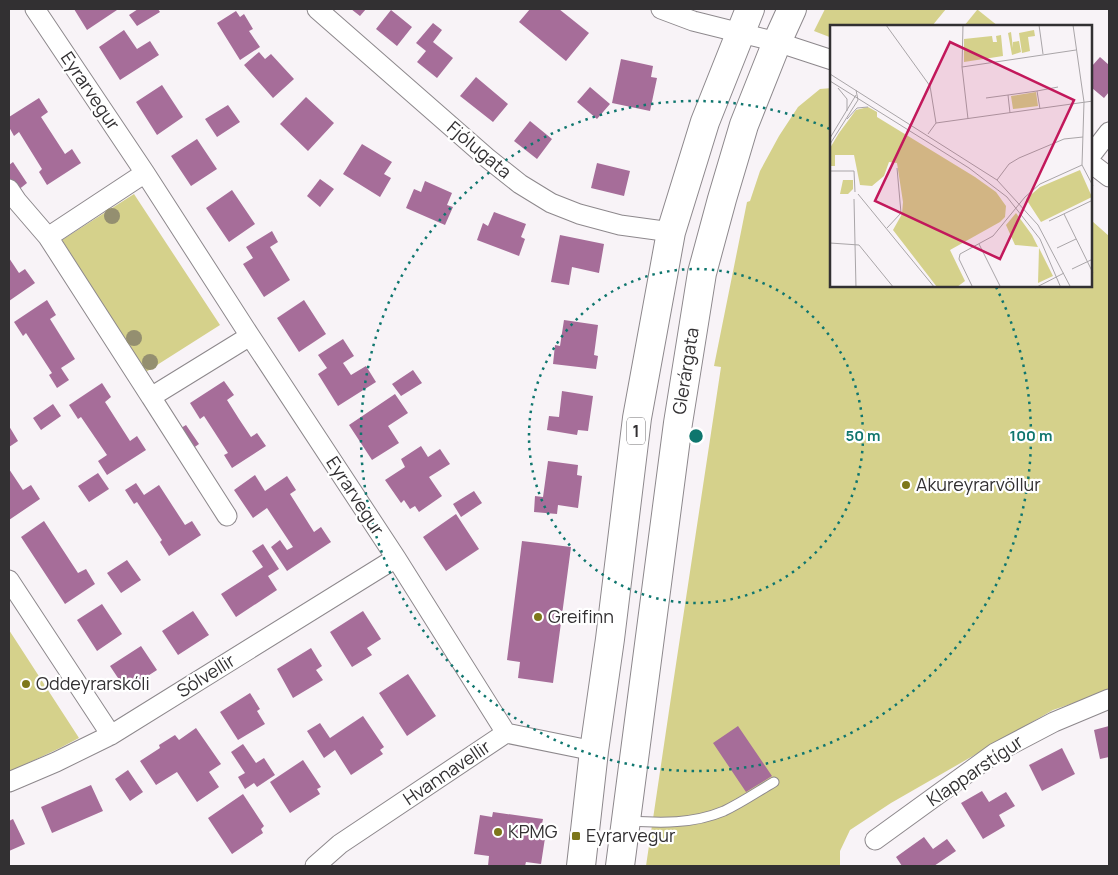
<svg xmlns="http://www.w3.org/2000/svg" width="1118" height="875" viewBox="0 0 1118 875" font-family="Manrope,sans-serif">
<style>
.green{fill:#d5d18b}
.building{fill:#a66d99}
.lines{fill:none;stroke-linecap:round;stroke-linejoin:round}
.service-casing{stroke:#8d888c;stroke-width:11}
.minor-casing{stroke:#8d888c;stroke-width:21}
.trunk-casing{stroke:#8d888c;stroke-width:30}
.service{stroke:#fff;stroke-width:9}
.minor{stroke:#fff;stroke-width:19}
.trunk{stroke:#fff;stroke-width:28}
.tree{fill:#948f70}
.ring{fill:none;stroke:#0f766e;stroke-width:2.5;stroke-dasharray:2.5 5}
.poi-dot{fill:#7d771b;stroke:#fff;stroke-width:2}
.labels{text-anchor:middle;stroke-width:4.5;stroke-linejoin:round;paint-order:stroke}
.shield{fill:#fff;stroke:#706e70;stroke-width:1}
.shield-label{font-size:16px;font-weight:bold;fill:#323032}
.street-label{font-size:18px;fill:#323032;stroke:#fff}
.poi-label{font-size:18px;fill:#323032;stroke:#fff;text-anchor:start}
.inset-road{fill:none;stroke:#a9a5a8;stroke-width:1}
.view{fill:#c2185b;fill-opacity:0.15;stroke:#c2185b;stroke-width:2.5}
.inset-edge{fill:none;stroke:#323032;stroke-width:2.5}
.centre{fill:#0f766e;stroke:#fff;stroke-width:2.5}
.ring-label{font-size:15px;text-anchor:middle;font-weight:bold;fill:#0f766e;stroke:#fff;stroke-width:4.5;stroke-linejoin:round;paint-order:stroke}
</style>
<rect width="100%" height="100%" fill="#f8f3f7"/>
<path class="green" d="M825,9H946L932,26H832V38L814,31Z
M977,10H978L998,26H964Z
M832,88V286H1092V221L1109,236V691L1053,710L891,803L850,830L840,851V866H646L673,684L721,367L714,366L747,202L750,201L760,171L779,136L798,107L820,89Z
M134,194L220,325L146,372L62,240Z
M9,630L79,738L60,748L9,772Z"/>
<path class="building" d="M74,9H116L117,10L87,30Z
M138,9H158L160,12L137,26L129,15Z
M351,9H366L360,16Z
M530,9H559L589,33L566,61L519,22Z
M391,10L412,27L397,46L376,29Z
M236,11L240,17L244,14L253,29L249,31L260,47L240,60L217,23Z
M433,23L442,30L433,42L453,58L437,78L417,62L426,51L416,43Z
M124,30L137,49L150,41L159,55L120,80L99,47Z
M259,52L265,59L271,54L294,79L273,98L244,65Z
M1100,57L1109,65V92L1104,98L1092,88V66Z
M621,59L653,66L651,77L657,78L650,111L612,103Z
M476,77L508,104L493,122L460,96Z
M162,85L183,117L157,135L136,102Z
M590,87L610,104L597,119L577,102Z
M306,97L334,123L308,151L280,124Z
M39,98L48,112L41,117L65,154L72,149L81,163L47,185L39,172L42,169L19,132L14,136L9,127V117Z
M228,105L240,122L217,137L205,119Z
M530,121L552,139L537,159L514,141Z
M197,139L217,169L191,186L171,156Z
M362,144L392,162L384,174L391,178L380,197L343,174Z
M13,162L27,183L17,191L9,179V165Z
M597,163L630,171L624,196L591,188Z
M320,179L334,189L320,207L307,196Z
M425,181L452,193L447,205L453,207L445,225L406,208L414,189L421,192Z
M232,190L255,224L229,242L206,208Z
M494,212L526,224L521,237L525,239L519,256L477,240L483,223L488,226Z
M272,231L278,242L270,247L290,280L264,297L243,264L253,258L246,247Z
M560,235L604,244L599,273L572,267L569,285L551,282Z
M9,258L19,273L25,269L35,283L9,301Z
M47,300L56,315L50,319L75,359L61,368L69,380L57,388L49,375L52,373L26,333L23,336L14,322Z
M304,300L326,334L299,352L277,318Z
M564,320L598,325L594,355L598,356L596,369L553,364L555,345L560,346Z
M343,339L354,356L343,363L351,375L366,366L376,382L338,406L318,374L327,368L318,355Z
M413,370L422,383L401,396L392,384Z
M224,381L234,395L227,400L239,419L251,437L257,433L266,446L232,468L224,455L228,453L204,416L200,419L190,403Z
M102,383L111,397L105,402L130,441L137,436L146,450L107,475L98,461L107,455L81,417L78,419L69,405Z
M562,391L593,396L588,431L578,430L577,435L547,430L549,416L559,417Z
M395,394L408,413L388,426L399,443L372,460L349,425Z
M53,404L61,416L41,430L33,418Z
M186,425L199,444L189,451L176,431Z
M9,426L18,441L9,447Z
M421,446L428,457L440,449L450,464L429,477L442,496L419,512L415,506L410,509L404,500L401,503L385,480L405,467L401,459Z
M548,461L578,465L577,475L582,476L578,508L558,505L557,514L534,512L535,496L543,497Z
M9,469L23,490L31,485L40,499L9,520Z
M98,473L109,489L89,502L78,486Z
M255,475L265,491L287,476L296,490L290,494L314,532L321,527L331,542L287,571L271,547L280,540L287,550L293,547L267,508L253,518L234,490Z
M136,483L144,495L159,485L185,525L192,521L201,535L169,556L160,542L162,540L137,502L134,504L125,490Z
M474,491L482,503L461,517L453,504Z
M456,514L479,549L446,571L423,537Z
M44,521L78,573L86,569L95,584L65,604L21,537Z
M522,541L571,547L553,683L518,678L520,662L507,660Z
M263,544L279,569L268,576L277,590L236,617L221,594L263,567L252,551Z
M127,560L141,580L121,593L107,573Z
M102,604L122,634L97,651L77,620Z
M193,611L209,635L178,655L162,631Z
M363,611L381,639L367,648L372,655L352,667L330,632Z
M141,646L157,670L126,690L110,666Z
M311,648L322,666L316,670L323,680L293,698L277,669Z
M408,674L436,716L407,736L379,693Z
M250,693L260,709L257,711L265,724L238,740L220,712Z
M363,716L384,747L380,750L383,754L351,775L335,750L324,758L307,731L320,723L330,738Z
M738,726L772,776L746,792L713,743Z
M1109,726V757L1100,759L1094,730Z
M196,728L221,764L209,772L219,787L197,802L177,772L156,785L140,761L160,748L159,745L175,735L179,740Z
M243,744L256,763L264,758L275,775L257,787L254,783L245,789L238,777L245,773L231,752Z
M1062,748L1075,774L1042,791L1029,765Z
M303,760L321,787L317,789L320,794L290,813L270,782Z
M128,770L143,792L130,801L115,779Z
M91,785L103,811L52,833L41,807Z
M982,791L989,802L1006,792L1015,806L999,815L1005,826L983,839L961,803Z
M243,794L264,826L261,829L263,833L232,854L208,818Z
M493,812L543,819L542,824L547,825L541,864L526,862L525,866H488L489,856L474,854L480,815L492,817Z
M13,819L25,844L9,851V821Z
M924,837L933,849L947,839L956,851L934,866H902L896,857Z"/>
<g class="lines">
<defs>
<path id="service" d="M629,821C661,823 693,824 724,811C741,803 757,792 774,782"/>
<path id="minor" d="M35,9L145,173L250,336L396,558L506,733
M317,9L486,157L520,184L551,203L579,214L620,225L671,232
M661,9L693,21L777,42L832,60
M1092,154L1109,132
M1092,164L1109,177
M145,173L48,237L151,397L250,336
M9,189L17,201L48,237
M151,397L227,516
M9,580L111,735
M9,782L56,762L111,735L396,558
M875,840L995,753L1054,722L1109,699
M315,866L340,844L506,733L594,751"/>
<path id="trunk" d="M581,866L594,751L610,639L637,418L671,232L705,122L750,9
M620,866L678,423L702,273L722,199L744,125L777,42L792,9"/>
</defs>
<use href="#service" class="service-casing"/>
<use href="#minor" class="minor-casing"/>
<use href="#trunk" class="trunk-casing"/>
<use href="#service" class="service"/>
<use href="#minor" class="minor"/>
<use href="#trunk" class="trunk"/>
</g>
<g class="tree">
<circle cx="112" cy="216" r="8"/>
<circle cx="134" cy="338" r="8"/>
<circle cx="150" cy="362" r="8"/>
</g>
<g class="ring">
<circle cx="696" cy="436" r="167"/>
<path d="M996 287A335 335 0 1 1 830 129"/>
</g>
<g class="poi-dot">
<circle cx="906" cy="485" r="5"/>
<circle cx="538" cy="617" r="5"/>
<circle cx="26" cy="684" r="5"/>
<circle cx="498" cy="832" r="5"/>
<rect x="571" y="831" width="10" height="10" rx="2.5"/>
</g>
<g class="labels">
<rect class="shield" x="627" y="417.5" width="18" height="27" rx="4"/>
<g class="shield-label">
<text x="636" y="437">1</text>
</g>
<g class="street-label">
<text transform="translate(90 91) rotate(56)" y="6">Eyrarvegur</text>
<text transform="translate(479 150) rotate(40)" y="6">Fjólugata</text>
<text transform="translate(686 371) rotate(-81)" y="6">Glerárgata</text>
<text transform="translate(355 496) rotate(57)" y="6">Eyrarvegur</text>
<text transform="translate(206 676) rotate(-32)" y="6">Sólvellir</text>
<text transform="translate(975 771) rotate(-34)" y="6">Klapparstígur</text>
<text transform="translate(447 773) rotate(-34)" y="6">Hvannavellir</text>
</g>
<g class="poi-label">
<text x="916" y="491">Akureyrarvöllur</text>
<text x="548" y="623">Greifinn</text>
<text x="36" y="690">Oddeyrarskóli</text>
<text x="508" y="838">KPMG</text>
<text x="586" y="842">Eyrarvegur</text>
</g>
</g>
<g transform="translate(830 25)">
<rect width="262" height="262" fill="#f8f3f7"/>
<path d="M204,5L205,11L198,12L200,26L192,28L189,8ZM181,7L183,23V17L189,16L191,27L182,30L178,8ZM171,10L173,31L134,37V14L162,11L163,17H167L166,11ZM206,67L208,81L183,84L181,71ZM38,82L47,87V92L145,152L166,167L176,181L175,192L170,197L120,225L135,256L127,262H107L63,205L72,189L73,177L67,138L59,137L54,151L42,161L30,160L24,130H5V141H0V123L9,108L26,85ZM250,145L262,172L211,197L196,174L210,162ZM13,155H23V164L18,169H10ZM186,188L202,210L208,222L185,220L176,200ZM209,223L223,251L208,258Z" fill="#d5d18b"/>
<path class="inset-road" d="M56,0L100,61L106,98L98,109M133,0L132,42L138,94M209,0L213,29M243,0L254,77L252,140L263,161M132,42L246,25M0,49L167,155L208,200L241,263M0,56L139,143L177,172L210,214L231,263M8,63L17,74V86M207,66L228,62M156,73L178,70M180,88L178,70L207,66L210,84M17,94L27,83L38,82M106,98L263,76M0,113L26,70M0,119L28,75L26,65M1,146H24L25,167M167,155L179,139L189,133L234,114L253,112M28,169L105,263M24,174L26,263M234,189L263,248M219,196L263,175M57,203L71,188L67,143M0,218L29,220L64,263M149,219L171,263M227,223L246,214M242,244L263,234M143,263L129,234L130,229L163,211L195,172L210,159L252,140M205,263L234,248"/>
<path class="view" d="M120,17L244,75L170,234L45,176Z"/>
<rect width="262" height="262" class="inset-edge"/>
</g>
<circle cx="696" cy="436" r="8" class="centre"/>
<g class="ring-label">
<text x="863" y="441">50 m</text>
<text x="1031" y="441">100 m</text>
</g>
<rect width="1118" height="875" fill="none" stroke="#323032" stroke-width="20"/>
</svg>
